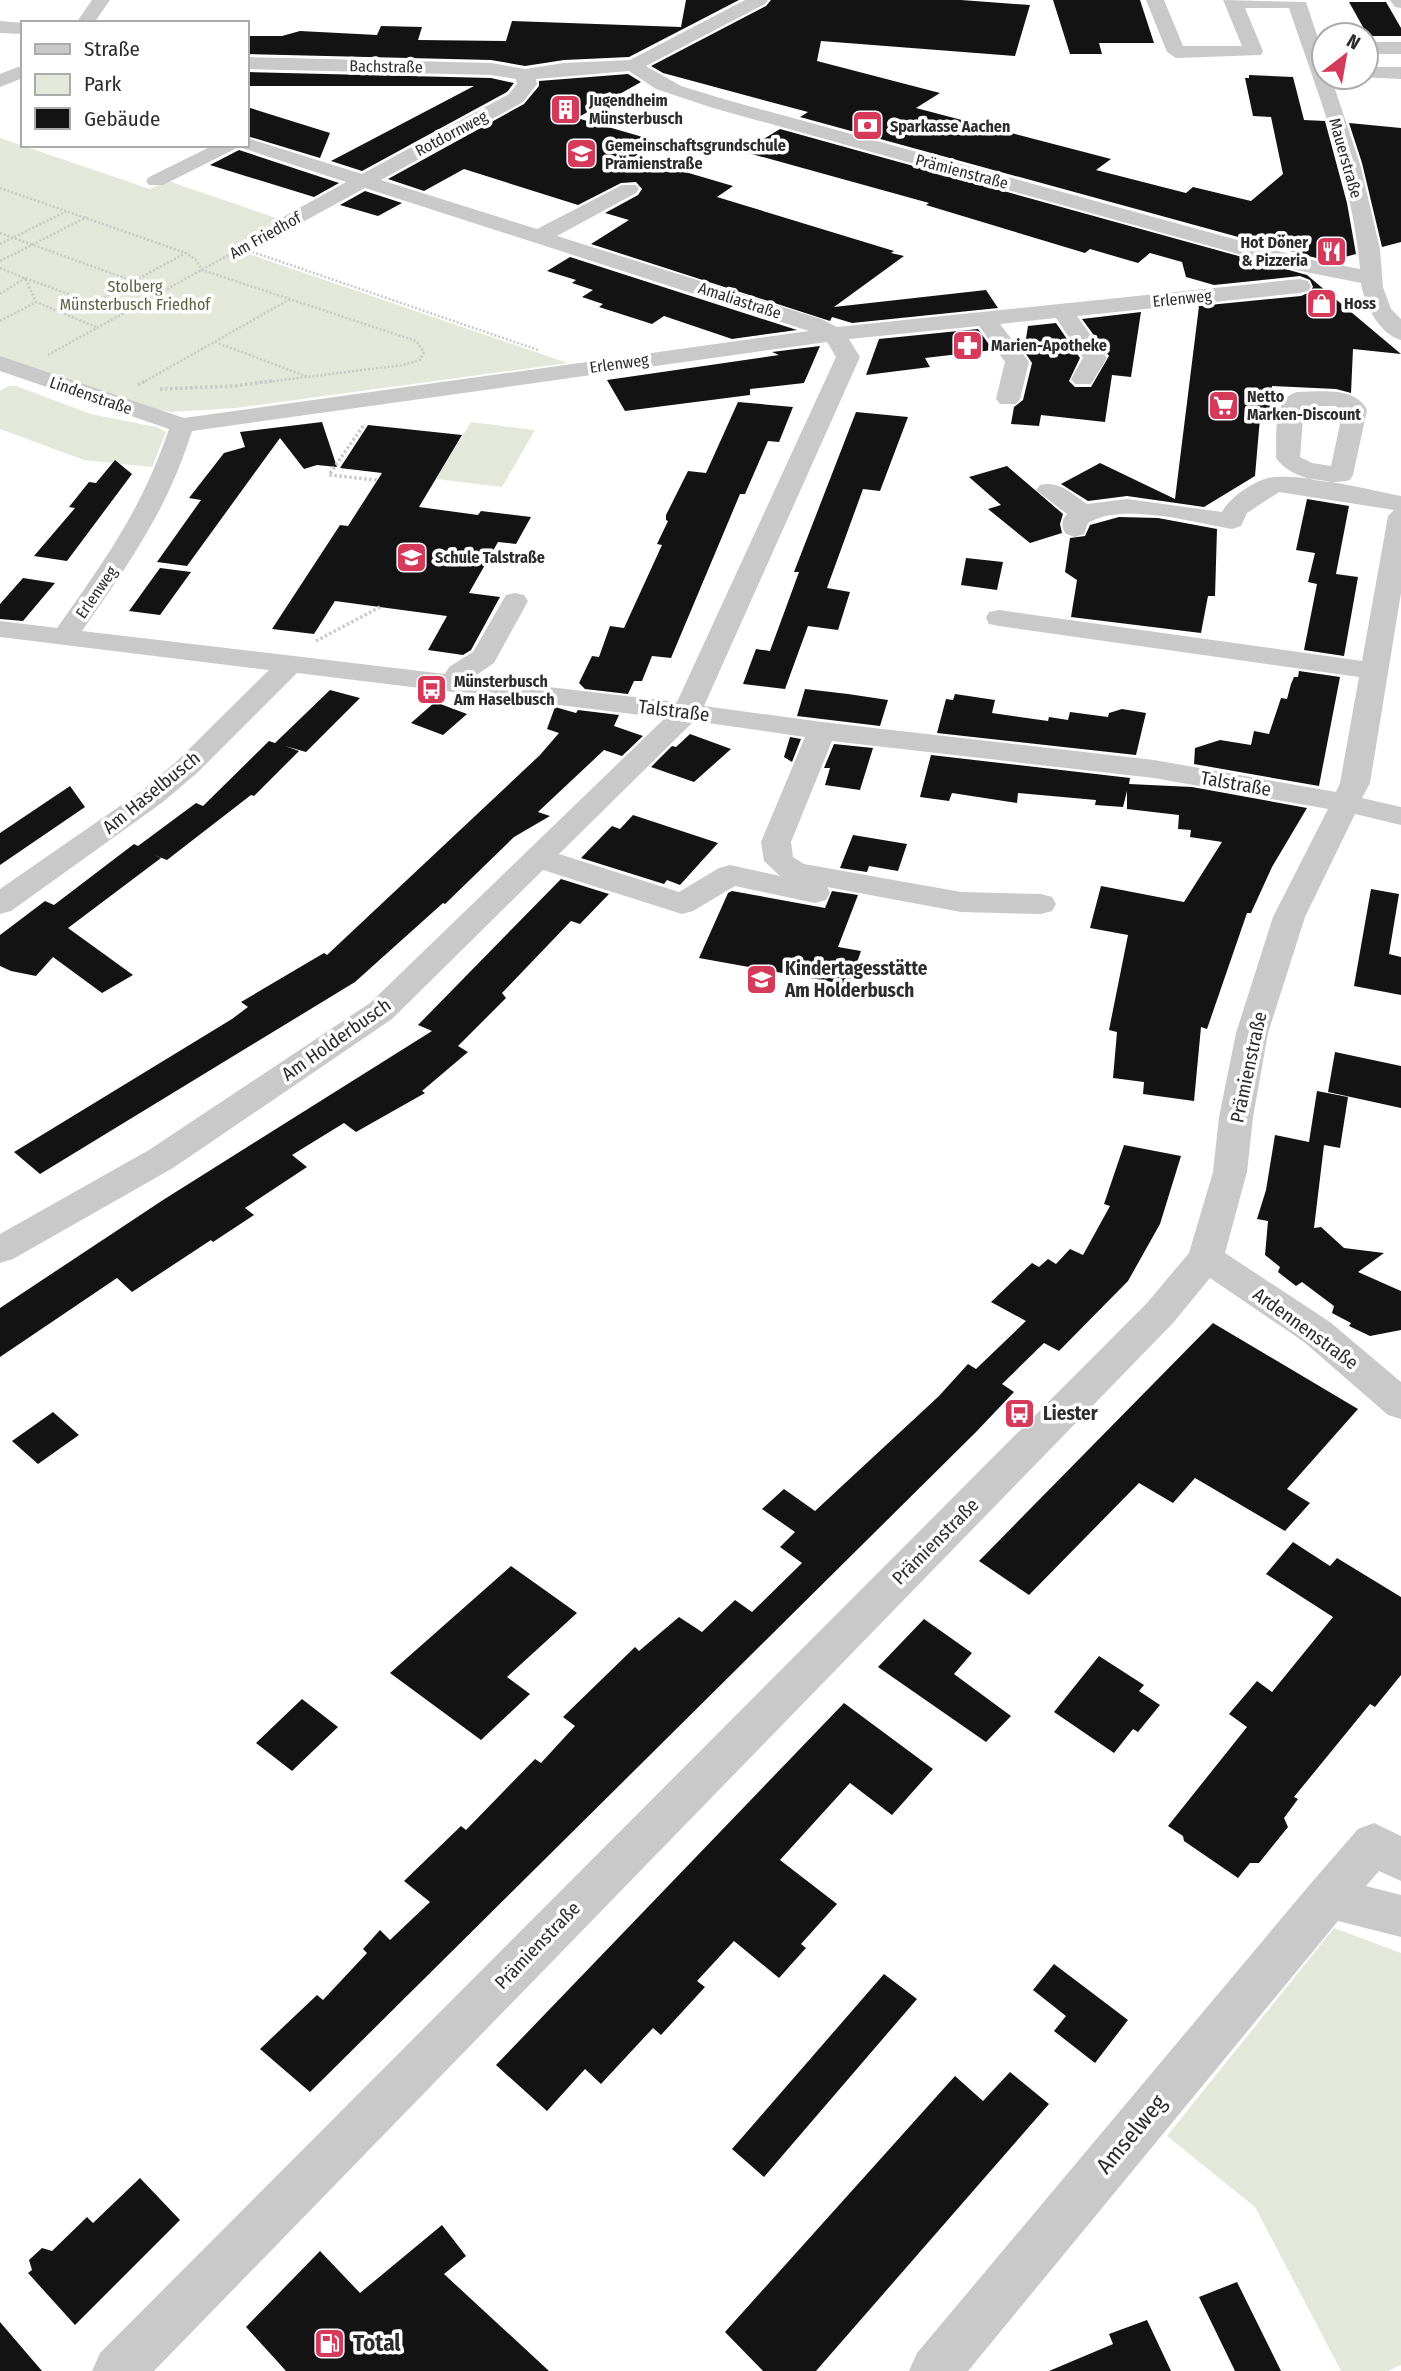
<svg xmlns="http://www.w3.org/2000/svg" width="1401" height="2371" viewBox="0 0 1401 2371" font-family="'Fira Sans Condensed',sans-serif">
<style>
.green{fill:#e4e8da}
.building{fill:#131313}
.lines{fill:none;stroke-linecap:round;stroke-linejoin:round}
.path-far1{stroke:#c9c9c9;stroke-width:2.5;stroke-dasharray:2 2;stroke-linecap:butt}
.path{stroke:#c9c9c9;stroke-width:3.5;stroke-dasharray:2.5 2.5;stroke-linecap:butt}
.minor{fill:#c9c9c9;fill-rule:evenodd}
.labels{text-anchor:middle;stroke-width:7;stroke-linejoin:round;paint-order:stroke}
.far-street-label{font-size:16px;fill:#2c2c2c;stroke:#fff}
.far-poi-label{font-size:16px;font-weight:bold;fill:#2c2c2c;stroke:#fff;text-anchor:start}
.far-park-label{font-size:16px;fill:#54633d;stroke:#fff}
.street-label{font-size:19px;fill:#2c2c2c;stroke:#fff}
.poi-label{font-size:19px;font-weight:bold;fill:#2c2c2c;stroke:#fff;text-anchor:start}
.near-street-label{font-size:23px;fill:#2c2c2c;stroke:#fff}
.near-poi-label{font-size:23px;font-weight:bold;fill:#2c2c2c;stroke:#fff;text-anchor:start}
</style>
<rect width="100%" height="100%" fill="#fff"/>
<path class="green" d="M0,138L150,189L168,181L282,220L231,248L568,363L236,408L171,412L110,400L0,358Z
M9,386H16L91,414L156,427L166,432L152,467L84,460L0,429V391Z
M471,422L535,430L502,487L436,479Z
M1334,1928L1401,1953V2365L1388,2371H1341L1255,2207L1167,2136Z"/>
<path class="building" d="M686,0H739L629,57L564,60L525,66L491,60L247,54V36H282L300,31L377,35L381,26L422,27L418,40L506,41L512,21L681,27Z
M771,0H961L1030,5L1015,56L821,41L817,61L940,93L916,108L1111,159L1096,170L1186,193L1193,187L1251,201L1283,174L1271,117L1253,116L1245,78H1249V75L1293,77L1304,120L1325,121L1347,203L1356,254L1330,261L1308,256L800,117L808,112L663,73L651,66L766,6Z
M1053,0H1140L1154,43H1099L1102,54H1070Z
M1349,2H1386L1401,28V36H1368Z
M247,72L491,78L514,83L507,92L362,171L331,161L474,86H247Z
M628,74L641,82L577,118L660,142L634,157L733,186L717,197L894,251L891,253L904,256L834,307L986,290L998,308L852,323L832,317L830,321L591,244L629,220L605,213L638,195L642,189L636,182L621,183L578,205L464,169L424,191L388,179L524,104L539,86V81Z
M247,107L330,133L320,158L247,136Z
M1349,123L1401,128V242L1382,247L1362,163Z
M780,129L1307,275L1401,354L1353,349L1351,393L1336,389L1272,386L1269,419L1260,418L1255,476L1204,507L1127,496L1088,501L1061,484L1100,463L1175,499L1199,306L1301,296L1310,292L1313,287L1310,280L1300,276L1214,285L1186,277L1182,262L1150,253L1138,263L1090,249L1085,253L926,205L929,203L748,153L768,141L762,140Z
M239,150L339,183L314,197L210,165Z
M365,191L402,203L378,216L340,205Z
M570,257L797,330L732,339L664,316L652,324L599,307L603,304L582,297L593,290L572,283L576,280L547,271Z
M1141,312L1131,377L1112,375L1105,422L1041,415L1039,426L1011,424L1014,407L1023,400L1032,363L1024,351L1028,326L1056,323L1080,358L1069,381L1075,387H1091L1109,356L1082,319Z
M978,329L993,350L925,358L930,367L866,375L879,339Z
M820,346L804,383L750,389V395L625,411L607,380L779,355L772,352Z
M738,402L793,407L779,442L768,441L745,494H740L671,658L652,656L642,681H634L628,694L585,689L579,683L592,656L599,657L610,626L624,628L662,545L657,544L668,521L666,520V515L688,471L706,473Z
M856,412L908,417L880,491L863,489L827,588L850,592L838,630L808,626L785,689L743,684L756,649L770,651L799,572H794Z
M322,422L337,467L317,465L304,469L280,438L187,566L157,562L201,500L189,498L224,453L245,447L240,432Z
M368,425L462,435L419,507L478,515L481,511L531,517L516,544L498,542L469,593L500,597L471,650L463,655L428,650L447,616L335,601L314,634L272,629L340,525L348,526L382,473L340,468Z
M115,460L132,474L67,561L34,556L75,508L69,507L89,482L96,483Z
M1007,466L1063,514L1060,524L1062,533L1030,543L988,509L1001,505L969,477Z
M1307,499L1349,506L1336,574L1358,577L1344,656L1304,650L1317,584L1308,582L1315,553L1296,550Z
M1119,517L1158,518L1217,529L1215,596H1208L1201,633L1071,617L1077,580L1065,572L1070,538L1085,536L1090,525Z
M966,558L1003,562L997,590L961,585Z
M160,568L191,572L160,615L129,611Z
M23,578L55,583L23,621L0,619V604Z
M1299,671L1340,677L1319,786L1194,764L1195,748L1220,740L1251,745L1254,731L1269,734L1281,698L1287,699L1291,684L1294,677H1298Z
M805,689L848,694L888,700L880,726L797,716Z
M330,690L360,698L306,752L285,746L299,751L254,796L251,795L167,860L154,855L161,858L68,928L133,975L102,993L53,957L36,976L11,971L0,966V935L45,901L54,905L134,844L138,846L196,803L203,806L269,741L275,743Z
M955,694L995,700L992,713L1048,721L1049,717L1068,720L1070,712L1108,717L1109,713L1122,709L1146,713L1136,755L937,733L946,699L953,700Z
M435,702L467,714L443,735L411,723Z
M555,707L576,713L578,710L619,715L614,726L643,736L622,756L604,750L538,812L550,816L514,837L445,904L443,903L355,982L40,1174L14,1152L232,1019L248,1007L241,1002L324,953L327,955L540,755L559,733L547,729Z
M690,734L731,749L694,782L651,767L672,746L676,747Z
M790,737L801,739L792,762L784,757Z
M834,744L873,748L860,790L825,785L830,768H824Z
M931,755L1130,778L1129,784L1192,787L1307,808L1272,867L1251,913H1247L1207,1029L1201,1027L1194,1101L1143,1094L1144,1082L1113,1078L1117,1032L1109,1030L1128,935L1090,928L1101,886L1184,902L1222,842L1190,837L1191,830L1178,829L1179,815L1127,809V791L1123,807L1095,805L1096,800L1018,793L1017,803L952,793L949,801L920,797Z
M70,786L85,807L0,865V833Z
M633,815L718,843L680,885L667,880L664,884L581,858L612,826L620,829Z
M853,835L907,844L898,871L869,866L867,872L840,868Z
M561,879L609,894L580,924L571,921L502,993L506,998L458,1046L468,1052L422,1091L425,1093L356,1132L344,1123L292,1155L307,1167L245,1208L254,1215L213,1242L211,1240L132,1292L117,1278L0,1357V1308L163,1200L432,1031L418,1025Z
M1371,889L1399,894L1389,954L1401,957V995L1354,986Z
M732,891L825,908L832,891L858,895L838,947L861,951L849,985L699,958L728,893Z
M1335,1052L1401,1066V1108L1328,1092Z
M1317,1091L1348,1097L1340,1148L1324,1145L1314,1228L1321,1227L1344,1248L1384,1253L1358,1272L1401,1291V1330L1370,1336L1349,1326L1351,1323L1332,1313L1334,1306L1302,1282L1296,1286L1278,1272L1280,1267L1265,1255L1268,1221L1257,1219L1266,1190L1275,1135L1309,1142Z
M1124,1145L1181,1156L1160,1224L1128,1281L1059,1351L1044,1343L1002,1384L1014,1392L976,1432L310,2092L260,2049L317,1995L323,2000L367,1953L363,1949L380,1930L390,1940L430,1902L404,1881L461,1826L466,1830L535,1759L541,1763L575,1726L563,1717L635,1647L639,1651L679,1617L702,1632L735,1600L752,1612L802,1563L780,1547L795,1532L762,1509L784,1489L815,1511L939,1396L968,1364L976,1369L1026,1321L991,1302L1032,1263L1039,1267L1048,1259L1056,1264L1070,1249L1083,1255L1110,1206L1104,1204Z
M1213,1323L1358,1409L1287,1489L1310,1503L1285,1531L1195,1478L1173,1503L1139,1483L1029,1595L979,1561Z
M53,1412L79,1435L38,1464L12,1441Z
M1293,1542L1330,1566L1337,1558L1401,1597V1675L1375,1707L1370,1704L1294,1797L1298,1799L1284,1818L1288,1827L1259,1863H1250L1238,1878L1184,1841L1183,1836L1168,1826L1247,1727L1229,1714L1257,1681L1272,1692L1333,1617L1266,1574Z
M511,1566L577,1613L507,1677L530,1694L481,1740L390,1673Z
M924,1619L972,1653L954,1674L1011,1716L986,1742L878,1667Z
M1099,1656L1144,1685L1139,1691L1160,1705L1138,1732L1133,1729L1114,1753L1054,1712Z
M302,1699L338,1727L292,1771L256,1743Z
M844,1703L933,1769L892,1815L850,1783L780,1860L837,1904L801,1944L806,1948L779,1978L734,1941L697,1981L705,1987L661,2035L653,2028L601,2084L585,2069L547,2111L496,2065Z
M1054,1964L1128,2020L1095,2063L1054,2031L1066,2016L1033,1990Z
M884,1974L917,1999L764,2177L732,2149Z
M1010,2072L1049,2104L816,2371H763L725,2332L955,2076L983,2101Z
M140,2178L180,2220L75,2325L28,2273L32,2270L29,2260L42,2248L52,2251L87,2217L93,2223Z
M442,2225L466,2256L444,2274L549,2371H286L246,2327L320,2251L360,2293Z
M1237,2282L1281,2371H1235L1199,2297Z
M1147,2320L1171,2371H1049L1113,2344L1109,2334Z
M0,2322L42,2371H0Z"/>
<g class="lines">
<path class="path-far1" d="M0,188L186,253L196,260L202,270L416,341L424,352L420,360L403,365L258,383
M0,233L133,281
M0,244L67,211
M241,248L538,350
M0,261L87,217
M0,268L24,278
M0,294L25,278
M0,321L36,302
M96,327L36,302L25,278L93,303L186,253
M215,342L308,377
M48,355L270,232
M142,383L290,299"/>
<path class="path" d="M138,385L145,381
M160,389L233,386L272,381
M363,426L329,475L377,480
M316,641L380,607"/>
<path class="minor" d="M92,0H110L94,23H76Z
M745,0H768L765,4L646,66L681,86L727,100L1307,259L1360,269C1353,180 1317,92 1289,8H1245L1263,51L1261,55L1176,58L1167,52L1146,0H1164L1183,46H1242L1223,0L1306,2L1324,56V77H1331L1360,164L1380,249L1383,287L1391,309L1401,319V340C1379,334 1364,304 1361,283L1296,270L713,108L656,89L629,71L536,79L537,84L523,102L381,180L537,229L622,185H636L639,189L636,193L557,236L821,319L837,327L1300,279L1308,281L1311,286L1308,291L1300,293L1077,316L1107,358L1091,384H1075L1071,379L1083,358L1056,318L1000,324L1029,362L1020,399L1016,404H1000L996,399L1005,362L979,326L849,339L860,357L704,706L822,722L1154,760L1336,792L1340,783L1359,677L999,626L989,624L986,618L989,612L999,610L1362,661L1388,516L1394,510L1279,492L1247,513L1241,526L1232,529C1194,522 1121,502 1088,523L1084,534L1075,537L1066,534C1061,527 1061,520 1067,514L1036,490L1040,485C1059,480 1072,494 1087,504L1127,499L1222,512C1230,497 1258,477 1276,477C1311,475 1365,489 1401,496V593L1370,783L1362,798L1401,807V825L1355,814L1305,917L1268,1033L1253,1117L1247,1172L1225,1253L1330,1322L1401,1382V1419L1388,1415L1304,1342L1210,1278L1173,1323L154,2371H92L100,2353L1147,1303L1189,1253L1213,1172L1219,1117L1236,1033L1273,917L1328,809L1154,778L832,741L791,842L793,857L804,864L961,892L1041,894L1052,897L1056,904L1052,911L1041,914L961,912L827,887L830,893L826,900L815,903L735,886L693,911L682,914L543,870L392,1019L173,1168L13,1259L0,1263V1234L149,1150L370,1003L665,718L297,673L197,773L163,802L11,911L0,914V889L143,790L177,761L269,670L0,637V621L57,628C105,560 142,509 169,429L0,371V356L184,418L809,331L365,188L299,224H285L281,220L285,216L346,182L239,147L163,185H149L146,181L149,177L214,145H247V138L362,174L509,94L517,84L516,79L491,75L247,69V57L491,63L525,69L564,63L630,60ZM827,342L836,357L677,702L472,678L494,663L528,601L524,595L515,593L506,595L473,652L449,667L445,674L82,631C129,563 167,511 192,431ZM694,721L805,737L761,842L764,861L780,876L730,865L719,868L679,892L559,854Z
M1390,0H1401V8L1395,7Z
M0,21L24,23L23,34L0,33Z
M1366,42H1401V54H1366Z
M23,65V78L0,87V74Z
M1366,67H1401V79L1359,77H1366Z
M1297,392C1320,392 1355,386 1367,410L1353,475L1350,480C1328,486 1289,478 1276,458C1277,437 1272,398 1297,392ZM1304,406H1335L1343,410L1331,466L1312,463L1300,457Z
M1374,1823L1401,1836V1881L1379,1871L1366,1886L1401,1895V1937L1338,1921L968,2371H909L917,2353L1312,1882L1358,1829Z"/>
</g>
<defs>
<symbol id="building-square" viewBox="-11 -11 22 22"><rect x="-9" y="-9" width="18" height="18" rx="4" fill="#d63a5b" stroke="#fff"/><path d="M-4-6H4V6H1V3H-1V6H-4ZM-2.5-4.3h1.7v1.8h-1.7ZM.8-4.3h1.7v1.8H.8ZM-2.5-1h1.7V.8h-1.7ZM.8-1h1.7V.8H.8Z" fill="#fff"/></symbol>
<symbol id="bank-square" viewBox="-11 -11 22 22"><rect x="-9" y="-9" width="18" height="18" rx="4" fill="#d63a5b" stroke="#fff"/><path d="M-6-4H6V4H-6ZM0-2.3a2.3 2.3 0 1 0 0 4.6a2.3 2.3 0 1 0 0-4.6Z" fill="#fff"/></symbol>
<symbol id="school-square" viewBox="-11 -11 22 22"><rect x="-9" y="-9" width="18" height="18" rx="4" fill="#d63a5b" stroke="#fff"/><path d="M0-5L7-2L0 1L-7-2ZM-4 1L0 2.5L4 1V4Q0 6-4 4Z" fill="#fff"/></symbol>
<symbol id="restaurant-square" viewBox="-11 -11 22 22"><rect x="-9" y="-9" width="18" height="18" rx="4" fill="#d63a5b" stroke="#fff"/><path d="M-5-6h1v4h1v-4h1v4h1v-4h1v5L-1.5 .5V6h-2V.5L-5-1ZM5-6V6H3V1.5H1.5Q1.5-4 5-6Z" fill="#fff"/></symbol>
<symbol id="shop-square" viewBox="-11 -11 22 22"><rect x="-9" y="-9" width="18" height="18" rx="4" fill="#d63a5b" stroke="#fff"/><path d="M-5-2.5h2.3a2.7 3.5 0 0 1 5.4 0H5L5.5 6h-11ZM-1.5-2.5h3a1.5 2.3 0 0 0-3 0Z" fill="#fff"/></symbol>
<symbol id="pharmacy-square" viewBox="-11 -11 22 22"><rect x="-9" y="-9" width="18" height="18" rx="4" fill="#d63a5b" stroke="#fff"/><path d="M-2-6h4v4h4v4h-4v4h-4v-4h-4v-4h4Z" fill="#fff"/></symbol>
<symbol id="supermarket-square" viewBox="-11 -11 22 22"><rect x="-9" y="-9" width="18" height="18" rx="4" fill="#d63a5b" stroke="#fff"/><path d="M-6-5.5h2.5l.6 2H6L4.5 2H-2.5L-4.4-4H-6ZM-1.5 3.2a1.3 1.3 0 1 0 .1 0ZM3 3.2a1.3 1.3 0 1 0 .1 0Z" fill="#fff"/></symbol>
<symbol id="bus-square" viewBox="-11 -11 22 22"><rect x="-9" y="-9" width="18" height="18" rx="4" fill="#d63a5b" stroke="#fff"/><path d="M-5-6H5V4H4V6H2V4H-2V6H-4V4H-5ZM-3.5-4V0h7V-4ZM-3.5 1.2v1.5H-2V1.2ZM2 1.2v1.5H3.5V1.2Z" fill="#fff"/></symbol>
<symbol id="fuel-square" viewBox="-11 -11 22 22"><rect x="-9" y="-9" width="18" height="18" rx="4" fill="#d63a5b" stroke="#fff"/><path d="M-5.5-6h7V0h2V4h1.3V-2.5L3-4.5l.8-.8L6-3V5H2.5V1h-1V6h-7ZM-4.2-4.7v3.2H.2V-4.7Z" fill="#fff"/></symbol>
</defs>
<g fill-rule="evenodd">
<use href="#building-square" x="548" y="92" width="35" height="35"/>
<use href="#bank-square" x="850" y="108" width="35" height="35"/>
<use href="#school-square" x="564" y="136" width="35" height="35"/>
<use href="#restaurant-square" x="1314" y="234" width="35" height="35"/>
<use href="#shop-square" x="1304" y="286" width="35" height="35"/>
<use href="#pharmacy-square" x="950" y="328" width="35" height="35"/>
<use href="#supermarket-square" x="1206" y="388" width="35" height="35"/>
<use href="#school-square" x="394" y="540" width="35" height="35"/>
<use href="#bus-square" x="414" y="672" width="35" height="35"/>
<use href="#school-square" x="744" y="962" width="35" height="35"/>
<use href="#bus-square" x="1002" y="1396" width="35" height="35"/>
<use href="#fuel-square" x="312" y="2326" width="35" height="35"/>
</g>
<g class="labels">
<g class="far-street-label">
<text transform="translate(386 66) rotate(1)" y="6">Bachstraße</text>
<text transform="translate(451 133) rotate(-28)" y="6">Rotdornweg</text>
<text transform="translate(1346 158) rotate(74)" y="6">Mauerstraße</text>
<text transform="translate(962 171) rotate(15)" y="6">Prämienstraße</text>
<text transform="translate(265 235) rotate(-29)" y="6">Am Friedhof</text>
<text transform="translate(1182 298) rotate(-6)" y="6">Erlenweg</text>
<text transform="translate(740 300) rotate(18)" y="6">Amaliastraße</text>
<text transform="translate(619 363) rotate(-8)" y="6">Erlenweg</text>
<text transform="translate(91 395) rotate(19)" y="6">Lindenstraße</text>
<text transform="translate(96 592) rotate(-55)" y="6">Erlenweg</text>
</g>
<g class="far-poi-label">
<text x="589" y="106">Jugendheim<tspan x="589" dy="18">Münsterbusch</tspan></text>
<text x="890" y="132">Sparkasse Aachen</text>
<text x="605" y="151">Gemeinschaftsgrundschule<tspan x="605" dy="18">Prämienstraße</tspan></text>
<text x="1308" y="248" text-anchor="end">Hot Döner<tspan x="1308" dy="18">&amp; Pizzeria</tspan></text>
<text x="1344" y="309">Hoss</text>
<text x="991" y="351">Marien-Apotheke</text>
<text x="1247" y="402">Netto<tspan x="1247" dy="18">Marken-Discount</tspan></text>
<text x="435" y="563">Schule Talstraße</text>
<text x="454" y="687">Münsterbusch<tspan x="454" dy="18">Am Haselbusch</tspan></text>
</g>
<g class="far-park-label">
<text x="135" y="292">Stolberg<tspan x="135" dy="18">Münsterbusch Friedhof</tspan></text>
</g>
<g class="street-label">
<text transform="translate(674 710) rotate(7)" y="7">Talstraße</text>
<text transform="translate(1236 783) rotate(10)" y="7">Talstraße</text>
<text transform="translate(151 792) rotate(-39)" y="7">Am Haselbusch</text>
<text transform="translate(336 1039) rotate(-35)" y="7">Am Holderbusch</text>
<text transform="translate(1248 1067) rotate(-78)" y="7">Prämienstraße</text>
<text transform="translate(1306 1328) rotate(36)" y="7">Ardennenstraße</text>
<text transform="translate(935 1541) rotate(-45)" y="7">Prämienstraße</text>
<text transform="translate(537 1945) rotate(-46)" y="7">Prämienstraße</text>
</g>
<g class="poi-label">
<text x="785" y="975">Kindertagesstätte<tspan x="785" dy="22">Am Holderbusch</tspan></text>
<text x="1043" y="1420">Liester</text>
</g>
<g class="near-street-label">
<text transform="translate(1131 2134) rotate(-50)" y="8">Amselweg</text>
</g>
<g class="near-poi-label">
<text x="353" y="2351">Total</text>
</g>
</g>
<rect x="21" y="21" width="228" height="126" fill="#ffffff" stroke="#ababab" stroke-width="2"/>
<rect x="35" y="44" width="35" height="10" fill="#c9c9c9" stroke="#ababab" stroke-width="2"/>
<text x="84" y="56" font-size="21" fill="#2c2c2c">Straße</text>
<rect x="35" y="74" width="35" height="21" fill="#e4e8da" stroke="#ababab" stroke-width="2"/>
<text x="84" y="91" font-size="21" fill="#2c2c2c">Park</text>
<rect x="35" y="108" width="35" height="21" fill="#131313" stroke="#ababab" stroke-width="2"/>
<text x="84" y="126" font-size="21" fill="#2c2c2c">Gebäude</text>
<g transform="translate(1345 56) rotate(31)"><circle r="33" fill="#ffffff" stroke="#ababab" stroke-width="2"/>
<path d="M0-5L12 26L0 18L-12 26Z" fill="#d63a5b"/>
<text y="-10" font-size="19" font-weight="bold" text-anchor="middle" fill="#2c2c2c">N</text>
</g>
</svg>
